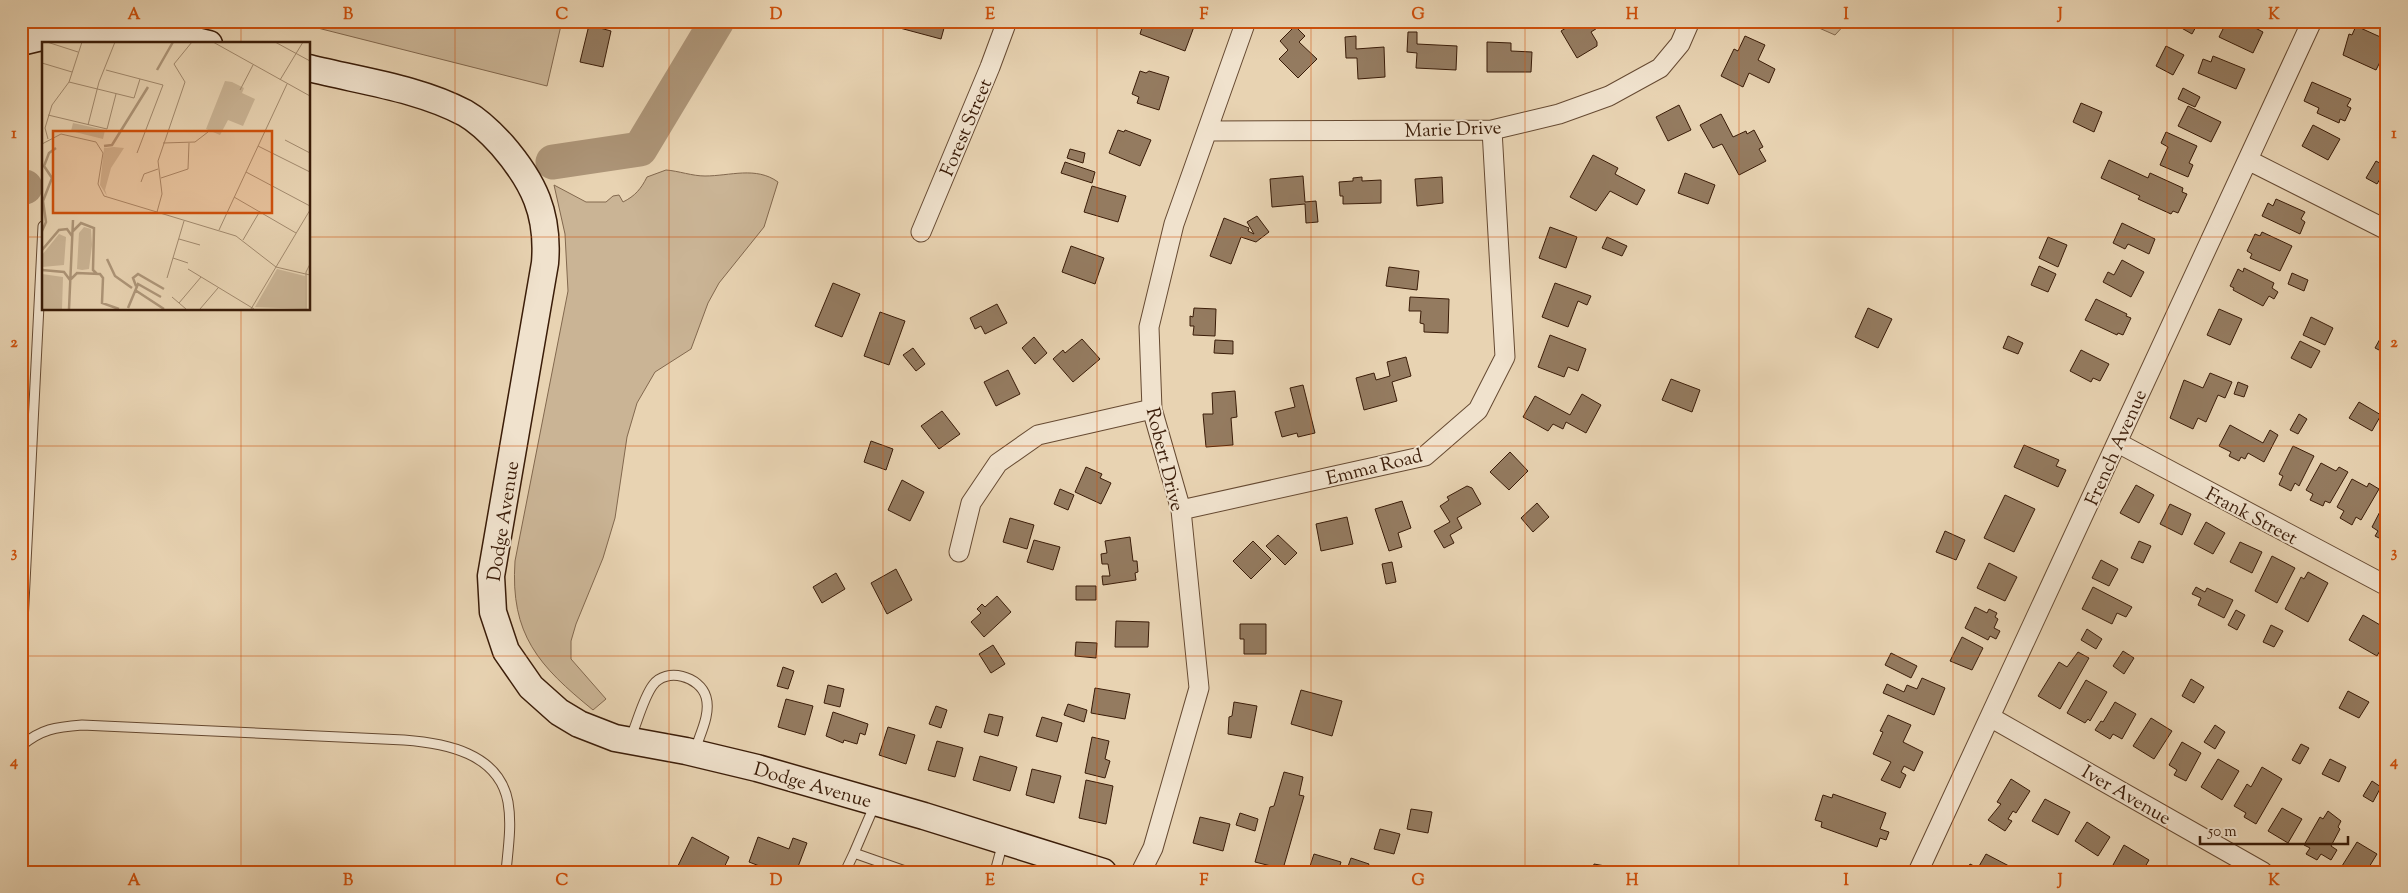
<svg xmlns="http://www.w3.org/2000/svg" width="2408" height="893" viewBox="0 0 2408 893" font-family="'Sorts Mill Goudy',serif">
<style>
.green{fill:#cab495;stroke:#82684e}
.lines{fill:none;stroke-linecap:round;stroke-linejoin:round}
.river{stroke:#ad9578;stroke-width:35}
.building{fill:#947b60;stroke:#3a1c08}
.lane-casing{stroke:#664a32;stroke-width:11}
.street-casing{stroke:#664a32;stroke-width:21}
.secondary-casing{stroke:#3a1c08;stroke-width:29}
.lane{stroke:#f0e2cd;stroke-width:9}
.street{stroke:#f0e2cd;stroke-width:19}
.secondary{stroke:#f0e2cd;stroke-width:26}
.grid{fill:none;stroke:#ce500b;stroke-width:1;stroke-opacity:0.55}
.labels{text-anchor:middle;stroke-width:4;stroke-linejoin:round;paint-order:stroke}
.street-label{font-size:19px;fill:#3a1c08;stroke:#f0e2cd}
.inset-river{fill:none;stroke:#ad9578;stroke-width:2.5}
.inset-road{fill:none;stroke:#a28a6e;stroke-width:1}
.view{fill:#ce500b;fill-opacity:0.15;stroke:#ce500b;stroke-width:2.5}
.inset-edge{fill:none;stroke:#3a1c08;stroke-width:2.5}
.neatline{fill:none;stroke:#ce500b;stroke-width:2}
.grid-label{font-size:16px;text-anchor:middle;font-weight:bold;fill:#ce500b}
</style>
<rect width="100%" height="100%" fill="#e8d3b2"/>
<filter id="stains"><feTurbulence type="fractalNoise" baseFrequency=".004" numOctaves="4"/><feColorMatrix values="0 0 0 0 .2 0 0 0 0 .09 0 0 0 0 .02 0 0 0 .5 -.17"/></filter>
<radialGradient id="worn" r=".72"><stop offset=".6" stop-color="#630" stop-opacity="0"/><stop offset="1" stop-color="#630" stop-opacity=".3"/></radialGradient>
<path class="green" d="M290,21H562L547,86Z
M1803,21H1848L1835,35Z
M666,170C679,171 692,176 705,176C730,176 756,166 778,182L764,227L719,283L708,303L691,349L655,372L637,403L627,437L615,518L603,558L576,624L571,641V659L606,699L593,710C539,666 510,635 515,561L568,291L565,234L554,185L586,202H606L613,196L619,195L623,202C635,196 641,189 647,177Z"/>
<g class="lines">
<path class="river" d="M553,162L640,149L717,21
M21,188L25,187"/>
</g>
<path class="building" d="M898,21H946L941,39L896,27Z
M1144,21H1186L1195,24L1185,51L1140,34Z
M1577,21H1600L1602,25L1591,32L1597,42V46L1577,58L1561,31Z
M2181,21H2195L2198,23L2192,34L2178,26Z
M2229,21H2242L2263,32L2253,53L2219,37L2225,25L2227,26Z
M589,25L611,31L603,67L580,62Z
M1295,26L1305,36L1299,42L1317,59L1298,78L1279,59L1288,50L1280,41Z
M2356,26L2387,40V48L2376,70L2343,55L2349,34L2352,35Z
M1408,32H1417V44L1457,46L1456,70L1416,68L1417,53L1407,52Z
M1356,36V49L1384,47L1385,77L1358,79L1357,58H1346L1345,37Z
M1745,36L1765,45L1758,60L1775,69L1769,83L1749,73L1743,87L1721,76L1734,49L1738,51Z
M1487,42L1511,43V51L1532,52L1531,72H1487Z
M2166,46L2184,55L2173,75L2156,66Z
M2213,56L2245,69L2236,89L2198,73L2203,59L2211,62Z
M1140,71L1146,73L1149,71L1169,77L1159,110L1137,103L1139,97L1132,94Z
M2312,82L2351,99L2347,106L2351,108L2345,121L2340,119L2339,123L2317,113L2319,108L2304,101Z
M2183,88L2200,97L2195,107L2178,99Z
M2081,103L2102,112L2094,132L2073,122Z
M1679,105L1691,130L1668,141L1656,117Z
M2188,106L2221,122L2211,142L2178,126Z
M1721,114L1733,137L1746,131L1747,134L1754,130L1763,147L1759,149L1766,161L1739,175L1722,144L1713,148L1700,125Z
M2313,125L2340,139L2328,160L2302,146Z
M1118,130L1124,132L1125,130L1151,140L1140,166L1109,153Z
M2166,132L2197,146L2189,163L2193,165L2188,177L2160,165L2168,147L2161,143Z
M1070,149L1085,153L1083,163L1067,158Z
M1593,155L1618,168L1615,174L1645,190L1637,205L1610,191L1596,211L1570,197Z
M2109,160L2148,178L2150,173L2183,188L2182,192L2187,194L2178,213L2173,211L2171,214L2138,199L2140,196L2101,178Z
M2376,161L2387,167L2377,184L2366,178Z
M1065,162L1095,172L1092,183L1061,173Z
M1685,173L1715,185L1708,204L1678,193Z
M1303,176L1305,202L1316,201L1318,222L1306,223L1305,204L1272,207L1270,179Z
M1362,177V181L1381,180V203L1343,204V196H1340L1339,182L1353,181V178Z
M1442,177L1443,203L1417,206L1415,179Z
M1092,186L1126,196L1118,222L1084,212Z
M2276,199L2305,212L2301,219L2305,222L2300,234L2262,216L2268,203L2273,206Z
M1257,216L1269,232L1256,242L1241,237L1231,264L1210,256L1224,218L1249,228L1248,231L1254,234L1247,222Z
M2122,223L2155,239L2149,254L2128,244L2125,249L2113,243Z
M1550,227L1577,237L1566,268L1539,258Z
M2262,232L2292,246L2280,271L2250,258L2252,254L2247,251L2255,234L2260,236Z
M1607,237L1627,246L1622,256L1602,248Z
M2048,237L2067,245L2058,267L2039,258Z
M1071,246L1104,258L1095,284L1062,272Z
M2122,260L2144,272L2131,297L2103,282L2108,272L2114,275Z
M2039,266L2056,274L2048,292L2031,285Z
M1389,267L1419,271L1417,290L1386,286Z
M2244,268L2274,283L2272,288L2278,292L2274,299L2269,296L2263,306L2233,290L2234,288L2230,286L2238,269L2243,272Z
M2292,273L2308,280L2304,291L2288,284Z
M833,283L860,294L842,337L815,326Z
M1555,283L1591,296L1587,305L1578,301L1568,327L1542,317Z
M1410,297L1449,299L1448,333L1424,332V324L1420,323L1421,311H1409Z
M2096,299L2127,314L2126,316L2131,318L2123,335L2118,333L2117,335L2085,320Z
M997,304L1007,323L985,334L981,326L975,329L970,318Z
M1194,308L1216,309L1215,336L1193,335L1194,326H1190V316L1193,317Z
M1868,308L1892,319L1878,348L1855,337Z
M2219,309L2242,319L2230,345L2207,335Z
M880,312L905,321L889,365L864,356Z
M2311,317L2333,328L2325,345L2303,335Z
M2386,328L2387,329V354L2375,348Z
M1550,335L1586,349L1578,371L1568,367L1564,377L1538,367Z
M2008,336L2023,343L2018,354L2003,348Z
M1034,337L1047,353L1035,364L1022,348Z
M1082,339L1100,359L1073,382L1053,359L1063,350L1065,353Z
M1215,340L1233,341V354L1214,353Z
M2300,341L2320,351L2311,368L2291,358Z
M913,348L925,364L916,371L903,355Z
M2081,350L2109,364L2100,381L2093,378L2091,382L2070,371Z
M1406,357L1411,376L1392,382L1397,401L1364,410L1356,378L1374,373L1376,380L1390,376L1387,362Z
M1008,370L1020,394L996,406L984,382Z
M2210,373L2232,382L2225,398L2218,395L2206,422L2198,418L2193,429L2170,418L2184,380L2203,388Z
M1671,379L1700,390L1692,412L1662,400Z
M2238,382L2248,386L2244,397L2234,394Z
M1303,385L1315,433L1298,437L1297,433L1282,437L1275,412L1295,407L1290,388Z
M1235,391L1237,417L1231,418L1233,445L1206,447L1203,414H1213L1212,393Z
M1582,394L1601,405L1586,433L1566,422L1563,429L1553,424L1548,431L1523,417L1535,396L1570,415Z
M2359,402L2381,415L2372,431L2349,418Z
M942,411L960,434L939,449L921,426Z
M2299,414L2307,419L2298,434L2290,430Z
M2230,425L2263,443L2270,430L2278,435L2264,462L2248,453L2245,459L2241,457L2239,461L2229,456L2231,452L2219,446Z
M2387,435V453L2380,449Z
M871,441L893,449L886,470L864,462Z
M2024,445L2059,460L2056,466L2066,470L2058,487L2014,467Z
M2293,446L2314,456L2299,486L2295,483L2291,491L2279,485L2283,476L2279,474Z
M1510,452L1528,471L1509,490L1490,472Z
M2321,463L2336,471L2339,467L2348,472L2330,503L2325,501L2323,506L2310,500L2313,494L2306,490Z
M1086,467L1102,474L1100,478L1111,483L1101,504L1075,492Z
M2352,479L2367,487L2369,483L2379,489L2361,520L2356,517L2352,525L2340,518L2344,511L2337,507Z
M902,480L924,492L910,521L888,510Z
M2136,485L2154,495L2139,523L2120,513Z
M1467,486L1472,488L1481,504L1457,518L1462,528L1450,535L1454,543L1444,548L1434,531L1450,522L1440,506L1449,500L1447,497Z
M1060,489L1074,495L1068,510L1054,504Z
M2005,495L2035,509L2014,552L1984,538Z
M2387,498V542L2375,536L2378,531L2372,527Z
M1402,501L1411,528L1398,533L1402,547L1389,551L1375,509Z
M1537,503L1549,517L1533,532L1521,518Z
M2170,504L2191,514L2182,535L2160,524Z
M1347,517L1353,544L1321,551L1316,524Z
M1010,518L1034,525L1027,549L1003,542Z
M2206,522L2225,533L2213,554L2194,544Z
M1945,531L1965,540L1956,560L1936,552Z
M1278,535L1297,553L1285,565L1266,546Z
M1130,537L1133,561H1137L1138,572L1135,573L1136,580L1103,585L1102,576H1110L1108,564H1102L1101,554L1107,553L1105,541Z
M1034,540L1060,547L1053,570L1027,562Z
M1253,541L1271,559L1251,579L1233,561Z
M2139,541L2151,546L2143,563L2131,558Z
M2240,542L2262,552L2252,573L2230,562Z
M2272,556L2295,568L2277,603L2255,591Z
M2101,560L2118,569L2109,586L2092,578Z
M1392,562L1396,582L1386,584L1382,564Z
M1989,563L2017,577L2005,601L1977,588Z
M896,569L912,600L887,614L871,583Z
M2308,572L2328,583L2308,622L2285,609L2301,577L2304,579Z
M836,573L845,589L822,603L813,587Z
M1076,586H1096V600H1076Z
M2093,587L2132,607L2126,617L2117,613L2112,624L2082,609Z
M2196,587L2205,592L2207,588L2233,600L2224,618L2198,605L2201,598L2192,594Z
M997,596L1011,612L984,637L971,622L981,613L977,609L982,604L985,607Z
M1975,607L1987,613L1989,609L1997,613L1995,617L1998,619L1994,628L2000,631L1996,639L1990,636L1988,640L1965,628Z
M2236,610L2245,615L2237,630L2228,625Z
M2363,615L2387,629V638L2377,656L2349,640Z
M1116,621L1149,622L1148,647H1115Z
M1240,624H1266V654H1244V639H1240Z
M2271,625L2283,631L2274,647L2263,642Z
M2087,629L2102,639L2096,649L2081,640Z
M1962,637L1983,648L1972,670L1950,661Z
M1076,642L1097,643L1096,658L1075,656Z
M993,645L1005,664L991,673L979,654Z
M2123,651L2134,658L2124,674L2113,666Z
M2078,652L2089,658L2060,709L2038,696L2059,662L2067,667Z
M1891,653L1917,666L1911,678L1885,665Z
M783,667L794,671L788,689L777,686Z
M1922,678L1945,688L1934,715L1883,693L1887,684L1904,692L1907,685L1917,689Z
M2191,679L2204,687L2194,703L2182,696Z
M2086,680L2107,692L2090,721L2088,719L2085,723L2067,713Z
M828,685L844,689L840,707L824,703Z
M1095,688L1130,694L1125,719L1091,713Z
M1301,690L1342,701L1332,736L1291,724Z
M2348,691L2369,702L2359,718L2339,708Z
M786,699L813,706L805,735L778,727Z
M1234,702L1257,706L1251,738L1228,734L1229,717L1232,716Z
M2115,702L2136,714L2122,739L2113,734L2110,739L2095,730L2101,721L2103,722Z
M1068,704L1087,710L1084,722L1064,715Z
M936,706L947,710L941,728L929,724Z
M833,712L868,724L865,735L860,733L857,744L844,740L843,743L826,736Z
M989,714L1003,717L998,736L984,732Z
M1888,715L1911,725L1903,742L1923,752L1914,771L1904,766L1901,772L1906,775L1900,788L1881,780L1891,762L1873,754L1883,732L1880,731Z
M1042,717L1062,723L1057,742L1036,736Z
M2151,718L2172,731L2154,759L2133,746Z
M2215,725L2225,732L2215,749L2204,742Z
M888,727L915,735L906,764L879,755Z
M1092,737L1109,741L1105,759L1110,761L1105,778L1085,773Z
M937,741L963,748L955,777L928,770Z
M2182,742L2201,753L2186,781L2174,775L2177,770L2169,765Z
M2301,744L2309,748L2300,764L2292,760Z
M980,756L1017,767L1010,791L973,780Z
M2218,759L2239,771L2222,800L2201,787Z
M2330,759L2346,767L2339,782L2322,774Z
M2262,767L2282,779L2256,824L2244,817L2246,813L2234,806L2247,784L2251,787Z
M1032,769L1061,776L1054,803L1026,795Z
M1284,772L1303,777L1299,795L1304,796L1283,869L1255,862L1270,807L1274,806Z
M2011,779L2030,791L2016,813L2013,811L2008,819L2012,821L2005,831L1988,820L2001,804L1997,802Z
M1086,780L1113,786L1106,824L1079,818Z
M2372,781L2381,787L2373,802L2363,796Z
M1833,794L1886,813L1880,829L1889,832L1886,840L1880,838L1877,847L1821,827L1822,822L1815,820L1823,795L1832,798Z
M2045,799L2070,812L2058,835L2032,821Z
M2282,808L2302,819L2288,843L2268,831Z
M1411,809L1432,812L1428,833L1407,829Z
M2328,811L2341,821L2338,827L2340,829L2331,846L2337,850L2331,860L2321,854L2317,860L2306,854L2310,848L2304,845L2320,817L2323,819Z
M1240,813L1258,819L1255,831L1236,825Z
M1200,817L1230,824L1223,851L1193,843Z
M2087,822L2110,837L2098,856L2075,841Z
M1380,829L1400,834L1394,854L1374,849Z
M692,837L729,857L722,872H675Z
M758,837L789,849L793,838L807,843L796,872H775L749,862Z
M2357,842L2377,854L2366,872H2352L2342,866Z
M2124,845L2149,860L2142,872H2125L2113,865Z
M1314,854L1341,862L1338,872H1308Z
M1986,854L2009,866L2006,872H1966L1970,864L1978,868Z
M1351,858L1369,864L1366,872H1346Z
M1594,864L1622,869V872H1592Z"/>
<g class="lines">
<defs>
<path id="lane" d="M21,662L43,226
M630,739C637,724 643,698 653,685C666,667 700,676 706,697C711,714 700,734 695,750
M21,746C41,729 56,727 82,725L404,740C445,743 499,753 508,802C512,825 508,849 506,872
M875,804L854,853L908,872
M845,872L854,853
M995,872L1003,842"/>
<path id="street" d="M1208,131L1492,130L1559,114L1609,96L1660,68L1680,44L1690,21
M2248,160L2387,230
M921,232L990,67L1007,21
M2118,443L2387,586
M1181,510L1425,456L1478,410L1505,357L1492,130
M959,552L971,503L998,463L1038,435L1152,409
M1990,717L2263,872
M1141,872L1153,848L1199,688L1181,510L1152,409L1149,327L1174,224L1246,21
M1918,872L2312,21"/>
<path id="secondary" d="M21,42C86,24 144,28 209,44
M309,68C360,81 418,88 465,113C479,121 492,134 502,145C534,182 549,214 545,263L491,576L493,612L506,651L531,687L559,712L579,724L615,738L686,751L757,768L924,816L1103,872"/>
</defs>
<use href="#lane" class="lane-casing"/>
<use href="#street" class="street-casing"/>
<use href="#secondary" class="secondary-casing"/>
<use href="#lane" class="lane"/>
<use href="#street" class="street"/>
<use href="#secondary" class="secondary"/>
</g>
<path class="grid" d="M241,21V44M455,21V872M669,21V872M883,21V872M1097,21V872M1311,21V872M1525,21V872M1739,21V872M1953,21V872M2167,21V872M21,237H44M309,237H2387M241,309V872M21,446H2387M21,656H2387"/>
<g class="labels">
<g class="street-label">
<text transform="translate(965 127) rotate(-67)" y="7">Forest Street</text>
<text transform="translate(1453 128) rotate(-2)" y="7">Marie Drive</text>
<text transform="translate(2115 447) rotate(-66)" y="7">French Avenue</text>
<text transform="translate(1166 459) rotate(76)" y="7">Robert Drive</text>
<text transform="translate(1374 466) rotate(-14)" y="7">Emma Road</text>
<text transform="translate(2252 515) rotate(28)" y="7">Frank Street</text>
<text transform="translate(502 521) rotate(-81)" y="7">Dodge Avenue</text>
<text transform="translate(813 784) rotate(16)" y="7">Dodge Avenue</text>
<text transform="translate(2127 794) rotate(30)" y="7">Iver Avenue</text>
</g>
</g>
<g transform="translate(42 42)">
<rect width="268" height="268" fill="#e8d3b2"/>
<path d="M183,39L190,40L202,46L200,51L213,57L201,84L186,78L178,93L164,87ZM31,81L63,88L61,97L29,89ZM72,105L82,106L69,126L63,148L65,154L58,143L62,106ZM42,185L49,187L50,203L47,227L40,228L35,227L37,191ZM17,192L24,195L22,223L0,225V213ZM235,227L263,234V267L213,265ZM0,232L21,235L20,267H0Z" fill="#cab495"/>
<path class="inset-river" d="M115,28L131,0M62,104L70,103L106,45M0,189L4,180L1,159L10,136L2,124L7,111L14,106M31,189L39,181L52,186L51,228L55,232M0,208L17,188L25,187L30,194M65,217L73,234L90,246M0,228L22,230L28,238M28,238L35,231L58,232L61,236L60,261L77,267M94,244L91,236L96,232L122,247M93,248L122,267M86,266L96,242L119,255M27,267L31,178"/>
<path class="inset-road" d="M5,0L36,10M171,0L268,54M233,0L268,19M0,21L30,30M64,28L121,43L95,111M238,38L261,0M27,40L92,56L98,37M198,48L211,23M6,73L65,87L74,52M46,83L57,40L73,0M6,97L3,86L10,63L27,40L40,0M243,98L268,111M121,101L153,100L166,90M0,102L19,92L54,100L61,111L56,142L62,154L194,194L234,225L268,233M216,104L268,130M204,130L268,164M119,136L146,127L147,101M99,140L102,132L116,127M192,155L254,191M115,170L120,152L116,119L143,40L132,22L150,0M177,188L245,42M137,197L158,203M201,198L218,169M131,216L146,221M234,225L268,168M146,227L212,267M125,236L142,179M130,255L144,267M137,261L159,235M158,267L176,246M209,267L234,225M264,267V230L268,222"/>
<path class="view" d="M11,89H230V171H11Z"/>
<rect width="268" height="268" class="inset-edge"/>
</g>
<rect width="2408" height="893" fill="none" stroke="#e8d3b2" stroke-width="55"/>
<path d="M2200 836v8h148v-8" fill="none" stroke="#3a1c08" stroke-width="2.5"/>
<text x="2208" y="836" font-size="15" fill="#3a1c08" stroke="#f0e2cd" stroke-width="4" paint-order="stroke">50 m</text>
<rect x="28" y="28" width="2352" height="838" class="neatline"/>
<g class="grid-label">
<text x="134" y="19">A</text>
<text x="348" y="19">B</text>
<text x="562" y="19">C</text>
<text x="776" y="19">D</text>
<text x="990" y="19">E</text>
<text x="1204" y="19">F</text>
<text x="1418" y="19">G</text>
<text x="1632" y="19">H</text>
<text x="1846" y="19">I</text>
<text x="2060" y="19">J</text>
<text x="2274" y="19">K</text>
<text x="14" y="138">1</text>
<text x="2394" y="138">1</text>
<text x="14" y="347">2</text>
<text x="2394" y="347">2</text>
<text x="14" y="557">3</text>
<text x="2394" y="557">3</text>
<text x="14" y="766">4</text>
<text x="2394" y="766">4</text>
<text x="134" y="885">A</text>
<text x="348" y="885">B</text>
<text x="562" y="885">C</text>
<text x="776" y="885">D</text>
<text x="990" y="885">E</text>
<text x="1204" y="885">F</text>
<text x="1418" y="885">G</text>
<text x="1632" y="885">H</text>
<text x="1846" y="885">I</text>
<text x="2060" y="885">J</text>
<text x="2274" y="885">K</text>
</g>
<rect width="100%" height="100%" filter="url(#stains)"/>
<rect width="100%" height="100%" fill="url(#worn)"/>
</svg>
